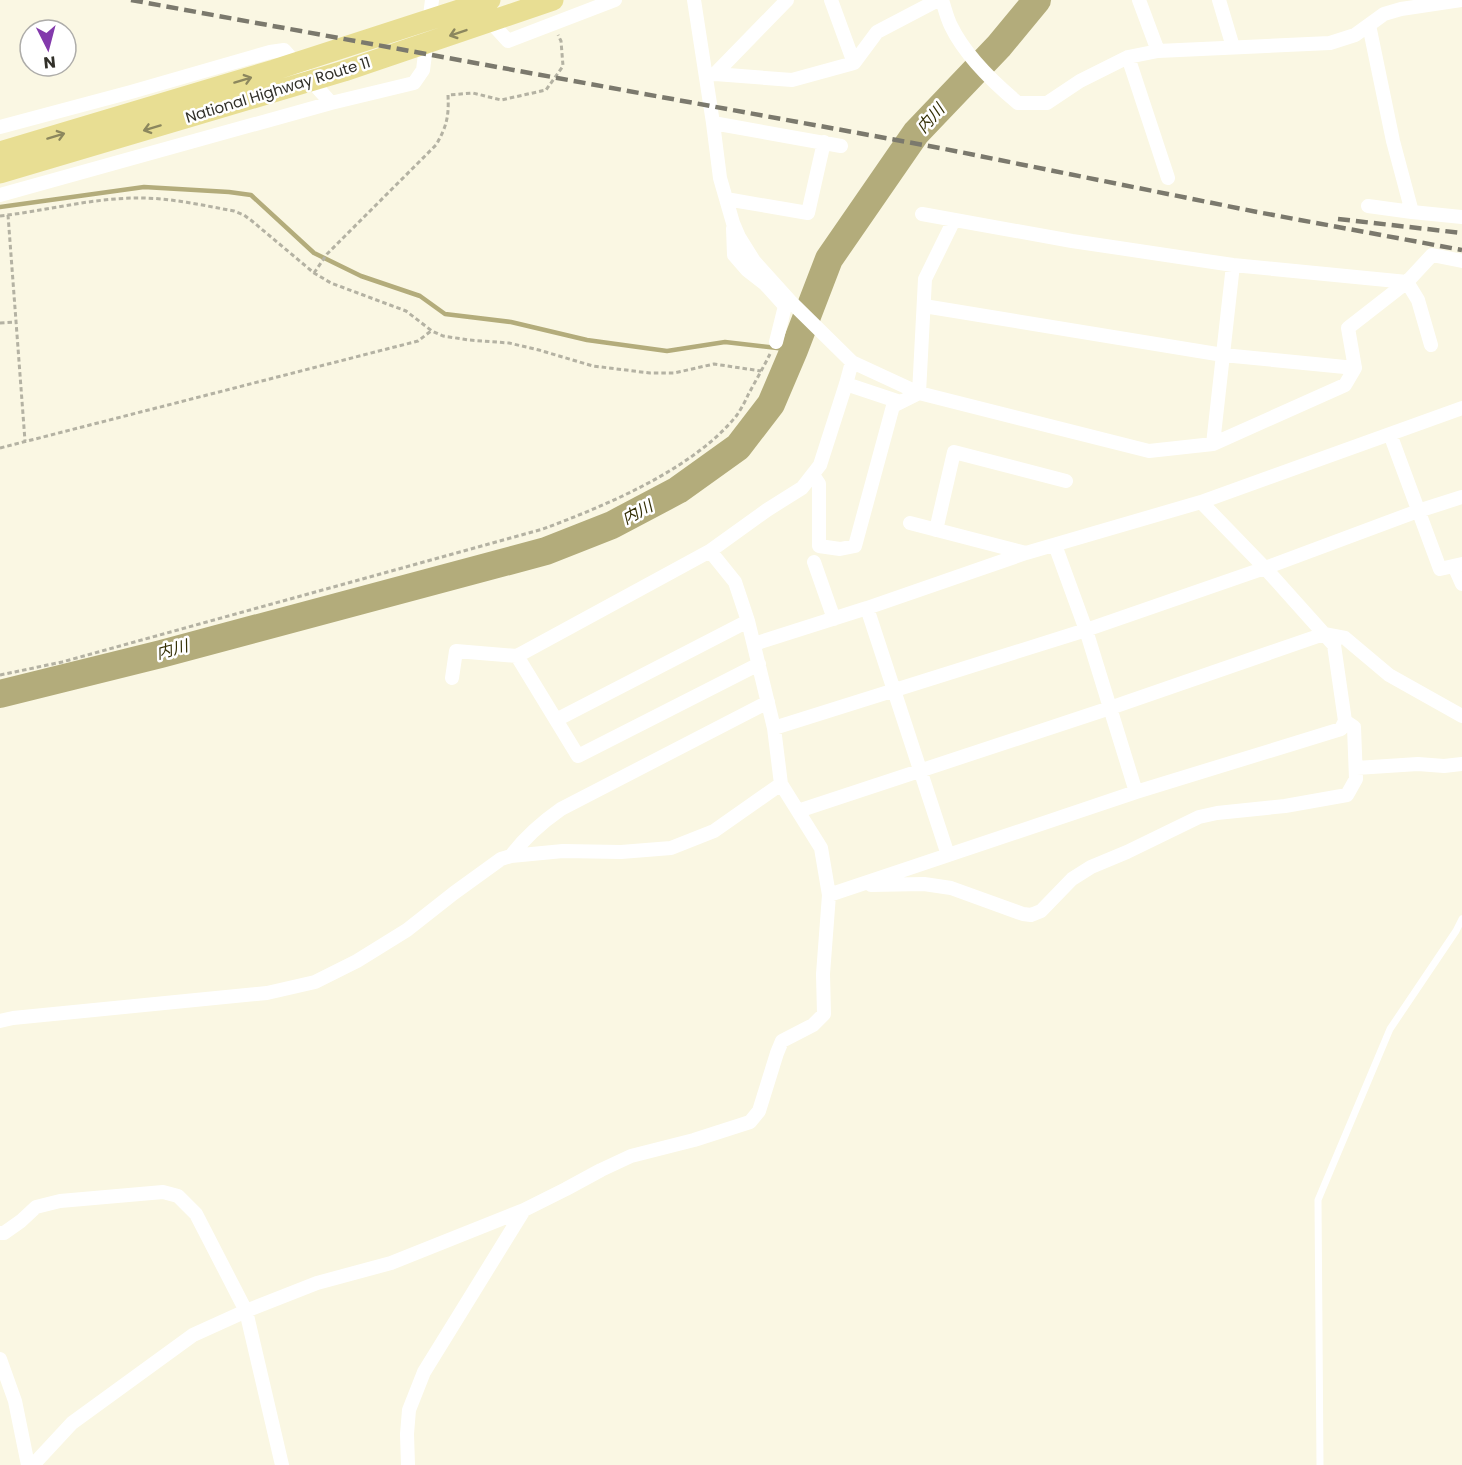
<svg xmlns="http://www.w3.org/2000/svg" width="1462" height="1465" viewBox="0 0 1462 1465" font-family="Poppins,'Noto Sans JP',sans-serif">
<style>
.lines{fill:none;stroke-linecap:round;stroke-linejoin:round}
.stream{stroke:#b3ac7b;stroke-width:4.5}
.river{stroke:#b3ac7b;stroke-width:28}
.path{stroke:#b4b2a3;stroke-width:3;stroke-dasharray:4.5 3;stroke-linecap:butt}
.service{stroke:#fff;stroke-width:7}
.minor{stroke:#fff;stroke-width:14}
.trunk{stroke:#e8de93;stroke-width:21}
.rail{stroke:#7b796d;stroke-width:4.5;stroke-dasharray:12 6;stroke-linecap:butt}
.oneway{stroke:#8c875e}
.labels{text-anchor:middle;stroke-width:5;stroke-linejoin:round;paint-order:stroke}
.street-label{font-size:15px;fill:#313029;stroke:#fff}
.water-label{font-size:16px;font-style:italic;fill:#342f05;stroke:#fff}
</style>
<rect width="100%" height="100%" fill="#faf7e3"/>
<g class="lines">
<path class="stream" d="M0,207L144,187L229,192L251,195L314,253L361,276L420,296L445,314L511,322L587,340L667,351L725,342L794,350"/>
<path class="river" d="M0,694L161,654L546,551L612,525L678,490L738,447L771,404L794,350L829,259L916,133L999,46L1037,0"/>
<path class="path" d="M8,215L25,441
M0,216C44,211 88,199 133,198C167,197 201,205 234,211L244,215L252,221L314,273L331,283L406,311L432,331L443,336L469,340L509,343L539,350L593,366L650,373H674L714,364L761,371
M314,273L327,254L436,145C447,126 449,116 448,95L473,93L501,100L546,90L563,66L561,41L558,35
M0,323L16,322
M0,448L418,341L431,331
M0,675L62,662L543,529C607,505 694,469 737,415C741,409 745,402 748,395C755,382 763,368 770,354"/>
<path class="service" d="M1320,1465L1318,1200L1390,1029L1456,931L1462,919"/>
<path class="minor" d="M694,0L713,123L720,178L733,223L739,237L754,261L790,301L852,362L919,393L1149,451L1213,444L1345,385L1355,368L1348,328L1407,282L1432,255L1462,261
M831,0L854,63
M942,0C945,9 947,18 951,26C965,55 994,83 1018,103H1047L1080,81L1128,57L1158,51L1330,43L1355,35L1384,14L1401,9L1461,0
M1139,0L1158,51
M1219,0L1233,47
M487,18L508,41L615,0
M1369,25L1393,141L1412,212
M1128,57L1168,178
M715,74L787,0
M706,75L715,74L792,80L854,63L877,32L938,0
M713,123L841,146
M0,127L131,92L270,52L284,50L331,103
M0,195L331,103L414,83L423,70L432,0
M726,199L808,213L824,142
M1368,206L1412,212L1462,217
M922,214L1072,241L1233,265L1407,282L1418,300L1431,345
M733,228L734,255L747,270L765,284L785,306L776,342
M924,306L1223,355L1355,368
M846,384L900,402
M1390,434L1440,569L1462,564
M1213,444L1233,265
M813,475L819,484V546L840,549L855,546L893,406L919,393L925,279L954,220
M910,523L1026,553
M936,530L954,452L1066,481
M1055,545L1086,630L1136,792
M814,562L834,619
M1454,566L1462,584
M867,608L948,855
M754,644L867,608L1026,553L1201,502L1462,408
M517,656L578,756L759,664
M452,678L456,651L517,656L710,551L767,510L802,488L820,465L846,384L852,362
M556,720L748,621
M774,728L1086,630L1265,568L1418,511L1462,497
M1356,768L1418,764L1444,766L1462,764
M798,811L1110,708L1324,634L1345,638L1389,675L1462,716
M511,856C525,837 541,823 561,809L768,702
M871,885L924,884L951,888L1023,914L1031,915L1041,911L1072,879L1091,867L1127,852L1199,817L1217,813L1285,806L1347,795L1356,779L1354,727L1345,721
M829,895L1136,792L1341,729L1345,721L1334,645L1265,568L1201,502
M0,1021L13,1018L267,993L315,982L357,961L407,930L454,893L501,859L511,856L563,851L621,852L671,848L714,831L781,784
M0,1233H4L21,1221L36,1207L60,1201L163,1192L178,1196L196,1214L246,1311L282,1465
M0,1359L15,1401L28,1465
M33,1465L72,1423L193,1335L246,1311L317,1283L391,1263L524,1210L566,1189L601,1170L631,1156L694,1140L750,1122L759,1111L777,1053L782,1041L813,1025L824,1014L823,974L829,895L821,848L781,784L774,728L748,621L735,582L710,551
M408,1465L407,1434L409,1410L424,1372L524,1210"/>
<path class="trunk" d="M0,152L274,70L490,0
M0,173L344,71L553,0"/>
<path class="rail" d="M131,0L940,148L1257,212L1462,250
M1338,219L1462,233"/>
</g>
<defs><path id="oneway-shaft" d="M-6 0H5M1.5-3L5.5 0L1.5 3" fill="none" stroke-width="1.6" stroke-linecap="round" stroke-linejoin="round" transform="scale(1.5)"/></defs>
<g class="oneway">
<use href="#oneway-shaft" transform="translate(458 33) rotate(161)"/>
<use href="#oneway-shaft" transform="translate(243 80) rotate(-17)"/>
<use href="#oneway-shaft" transform="translate(152 128) rotate(163)"/>
<use href="#oneway-shaft" transform="translate(56 136) rotate(-17)"/>
</g>
<g class="labels">
<g class="street-label">
<text transform="translate(278 90) rotate(-17)" y="5">National Highway Route 11</text>
</g>
<g class="water-label">
<text transform="translate(930 118) rotate(-48)" y="6">内川</text>
<text transform="translate(637 512) rotate(-28)" y="6">内川</text>
<text transform="translate(172 649) rotate(-15)" y="6">内川</text>
</g>
</g>
<g transform="translate(48 48) rotate(174)"><circle r="28" fill="#ffffff" stroke="#adaca9" stroke-width="1.5"/>
<path d="M0-4.5L10 22L0 15L-10 22Z" fill="#833aac"/>
<text y="-9" font-size="16" font-weight="bold" text-anchor="middle" fill="#313029">N</text>
</g>
</svg>
